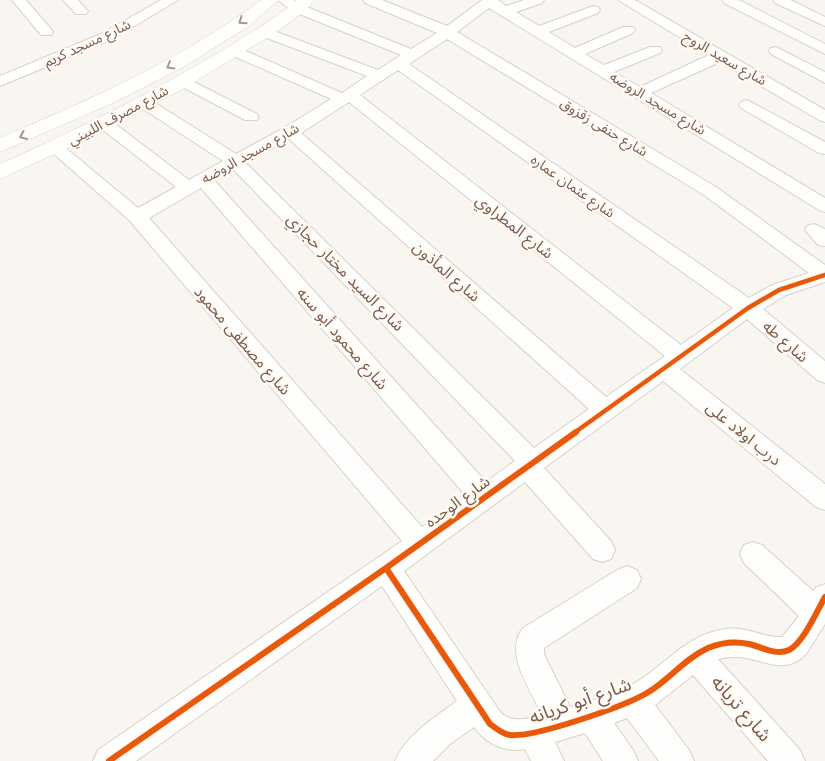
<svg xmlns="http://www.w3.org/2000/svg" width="825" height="761" viewBox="0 0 825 761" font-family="Inter,'Noto Sans Arabic',sans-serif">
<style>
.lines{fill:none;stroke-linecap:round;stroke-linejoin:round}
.minor-casing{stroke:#d7d1cb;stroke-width:2}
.secondary-casing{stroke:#d9d2cb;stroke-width:1}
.minor{fill:#fefefd;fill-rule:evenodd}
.secondary{fill:#fefefd;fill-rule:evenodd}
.cycleway-far1-casing{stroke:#fffaf3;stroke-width:8}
.cycleway-casing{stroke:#fffaf3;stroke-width:9}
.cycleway-far1{stroke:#e8590c;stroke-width:4.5}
.cycleway{stroke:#e8590c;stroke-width:6}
.oneway{stroke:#a8958b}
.labels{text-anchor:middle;stroke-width:5;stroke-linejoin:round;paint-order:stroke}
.far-street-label{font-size:14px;fill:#7a5c4d;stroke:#fffaf3}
.street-label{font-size:16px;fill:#7a5c4d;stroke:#fffaf3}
.near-street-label{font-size:19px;fill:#7a5c4d;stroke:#fffaf3}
</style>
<rect width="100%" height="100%" fill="#f9f5f0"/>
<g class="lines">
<defs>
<path id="minor" d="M12,0H26L51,29L53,32L51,35H41Z
M63,0H78L88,11L86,14H76Z
M161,0H178L113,39L0,86V76L103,33Z
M278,0H294L302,5L411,49L437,33L365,3L363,0H382L447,26L482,0H498L506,6L524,0H544L542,3L516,12L539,26L593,6L598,7L600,10L598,13L549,32L575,48L623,27H633L635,30L633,33L585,54L604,65L650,47H660L662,50L660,53L614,72L640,87L709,55L618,0H635L825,110V122L819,120L720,62L651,93L825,198V212L819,210L489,8L457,32L716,187L825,265V282L786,295L763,309L825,361V383L817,380L747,319L680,369L825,484V510L816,507L663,381L544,468L611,541L615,550L611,559L602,562L593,559L525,482L404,571L501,713C513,723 527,719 542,715C531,691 503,652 523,628L617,570L627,566L637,570L641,579L637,588L544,648V654L570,707C592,700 618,694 638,681C667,663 689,633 726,629C746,626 763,638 782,637L799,616L744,563L740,554L744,545L753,542L762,545L813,591L815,588L825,584V624L806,654C787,674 768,662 746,658C737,656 727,657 718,659L800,750L805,761H768L693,675L655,705L689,750L694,761H659L627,718L614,723L633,750L638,761H603L585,733L555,742L564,761H531L525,749C505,753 485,743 474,727L450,744L433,761H395C406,735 435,717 457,701L382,586L136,761H93L98,750L402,541L130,221L47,148L49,144H61L138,208L176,187L98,126L96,123L98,120H110L189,180L223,161L137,105L135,102L137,99H149L236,154L284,128L331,99L229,54L227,51L229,48H239L342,93L367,76L259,35L257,32L259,29H269L378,70L401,55L292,11ZM447,39L704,195L809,273L772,285L749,298L409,64ZM398,70L733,308L681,345L360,95ZM349,102L665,356L606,397L301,133ZM289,139L589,409L534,448L246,163ZM234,170L515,461L486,482L214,180ZM201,188L466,496L422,527L149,218Z
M722,0H739L825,44V54L724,3Z
M773,0H791L825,17V26L775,3Z
M776,47L825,72V83L771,54L769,51L771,48Z
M182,76L257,114L259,117L257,120H245L177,84L174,81L177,78Z
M747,100L825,142V154L819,153L741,108L739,105L741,102Z
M814,224L825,229V246L818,245L805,230L807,226Z"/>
<path id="secondary" d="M261,0H279L247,27L182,68L113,103L0,152V138C91,99 181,60 261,0Z
M297,0H315L305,11L279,30L185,88L98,134L0,179V164C76,130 150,94 221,51C247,35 274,20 297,0Z"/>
</defs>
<use href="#minor" class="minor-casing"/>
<use href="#secondary" class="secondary-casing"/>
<use href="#minor" class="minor"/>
<use href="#secondary" class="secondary"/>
<defs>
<path id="cycleway-far1" d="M574,433L748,308L779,290L825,275"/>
<path id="cycleway" d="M386,568L490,724C496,728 502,734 510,735C534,738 625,706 647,693C669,680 684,659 708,648C720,643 735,641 749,644C762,647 776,656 789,650C803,643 817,611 825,597
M109,761L386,568L576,432"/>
</defs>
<use href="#cycleway-far1" class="cycleway-far1-casing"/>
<use href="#cycleway" class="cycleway-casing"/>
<use href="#cycleway-far1" class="cycleway-far1"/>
<use href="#cycleway" class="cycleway"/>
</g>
<defs><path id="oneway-chevron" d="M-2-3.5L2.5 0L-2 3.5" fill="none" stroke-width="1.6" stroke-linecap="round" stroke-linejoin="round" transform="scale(1.25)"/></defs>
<g class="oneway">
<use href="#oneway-chevron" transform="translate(242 21) rotate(145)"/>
<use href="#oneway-chevron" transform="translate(170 66) rotate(150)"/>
<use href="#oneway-chevron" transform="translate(23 136) rotate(156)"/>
</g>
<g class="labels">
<g class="far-street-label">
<text transform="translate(87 43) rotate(-25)" y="5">شارع مسجد كريم</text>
<text transform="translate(725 58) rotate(30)" y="5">شارع سعيد الروح</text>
<text transform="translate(658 103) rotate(31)" y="5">شارع مسجد الروضه</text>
<text transform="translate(118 115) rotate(-28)" y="5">شارع مصرف اللبيني</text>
<text transform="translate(604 127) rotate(31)" y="5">شارع حنفى زقزوق</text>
<text transform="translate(250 153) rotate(-29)" y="5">شارع مسجد الروضه</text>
<text transform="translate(573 186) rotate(35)" y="5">شارع عثمان عماره</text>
</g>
<g class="street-label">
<text transform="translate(515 226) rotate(38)" y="6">شارع المطراوي</text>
<text transform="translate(447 271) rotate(41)" y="6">شارع المأذون</text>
<text transform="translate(346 272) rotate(45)" y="6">شارع السيد مختار حجازي</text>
<text transform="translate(343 338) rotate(49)" y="6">شارع محمود أبو سنه</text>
<text transform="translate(243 340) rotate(49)" y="6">شارع مصطفى محمود</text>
<text transform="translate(786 341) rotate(41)" y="6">شارع طه</text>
<text transform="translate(744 433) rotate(39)" y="6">درب اولاد على</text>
<text transform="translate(457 501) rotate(-36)" y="6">شارع الوحده</text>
</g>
<g class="near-street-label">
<text transform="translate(580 700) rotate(-19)" y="7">شارع أبو كريانه</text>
<text transform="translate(742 708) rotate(49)" y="7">شارع تريانه</text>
</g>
</g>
</svg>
